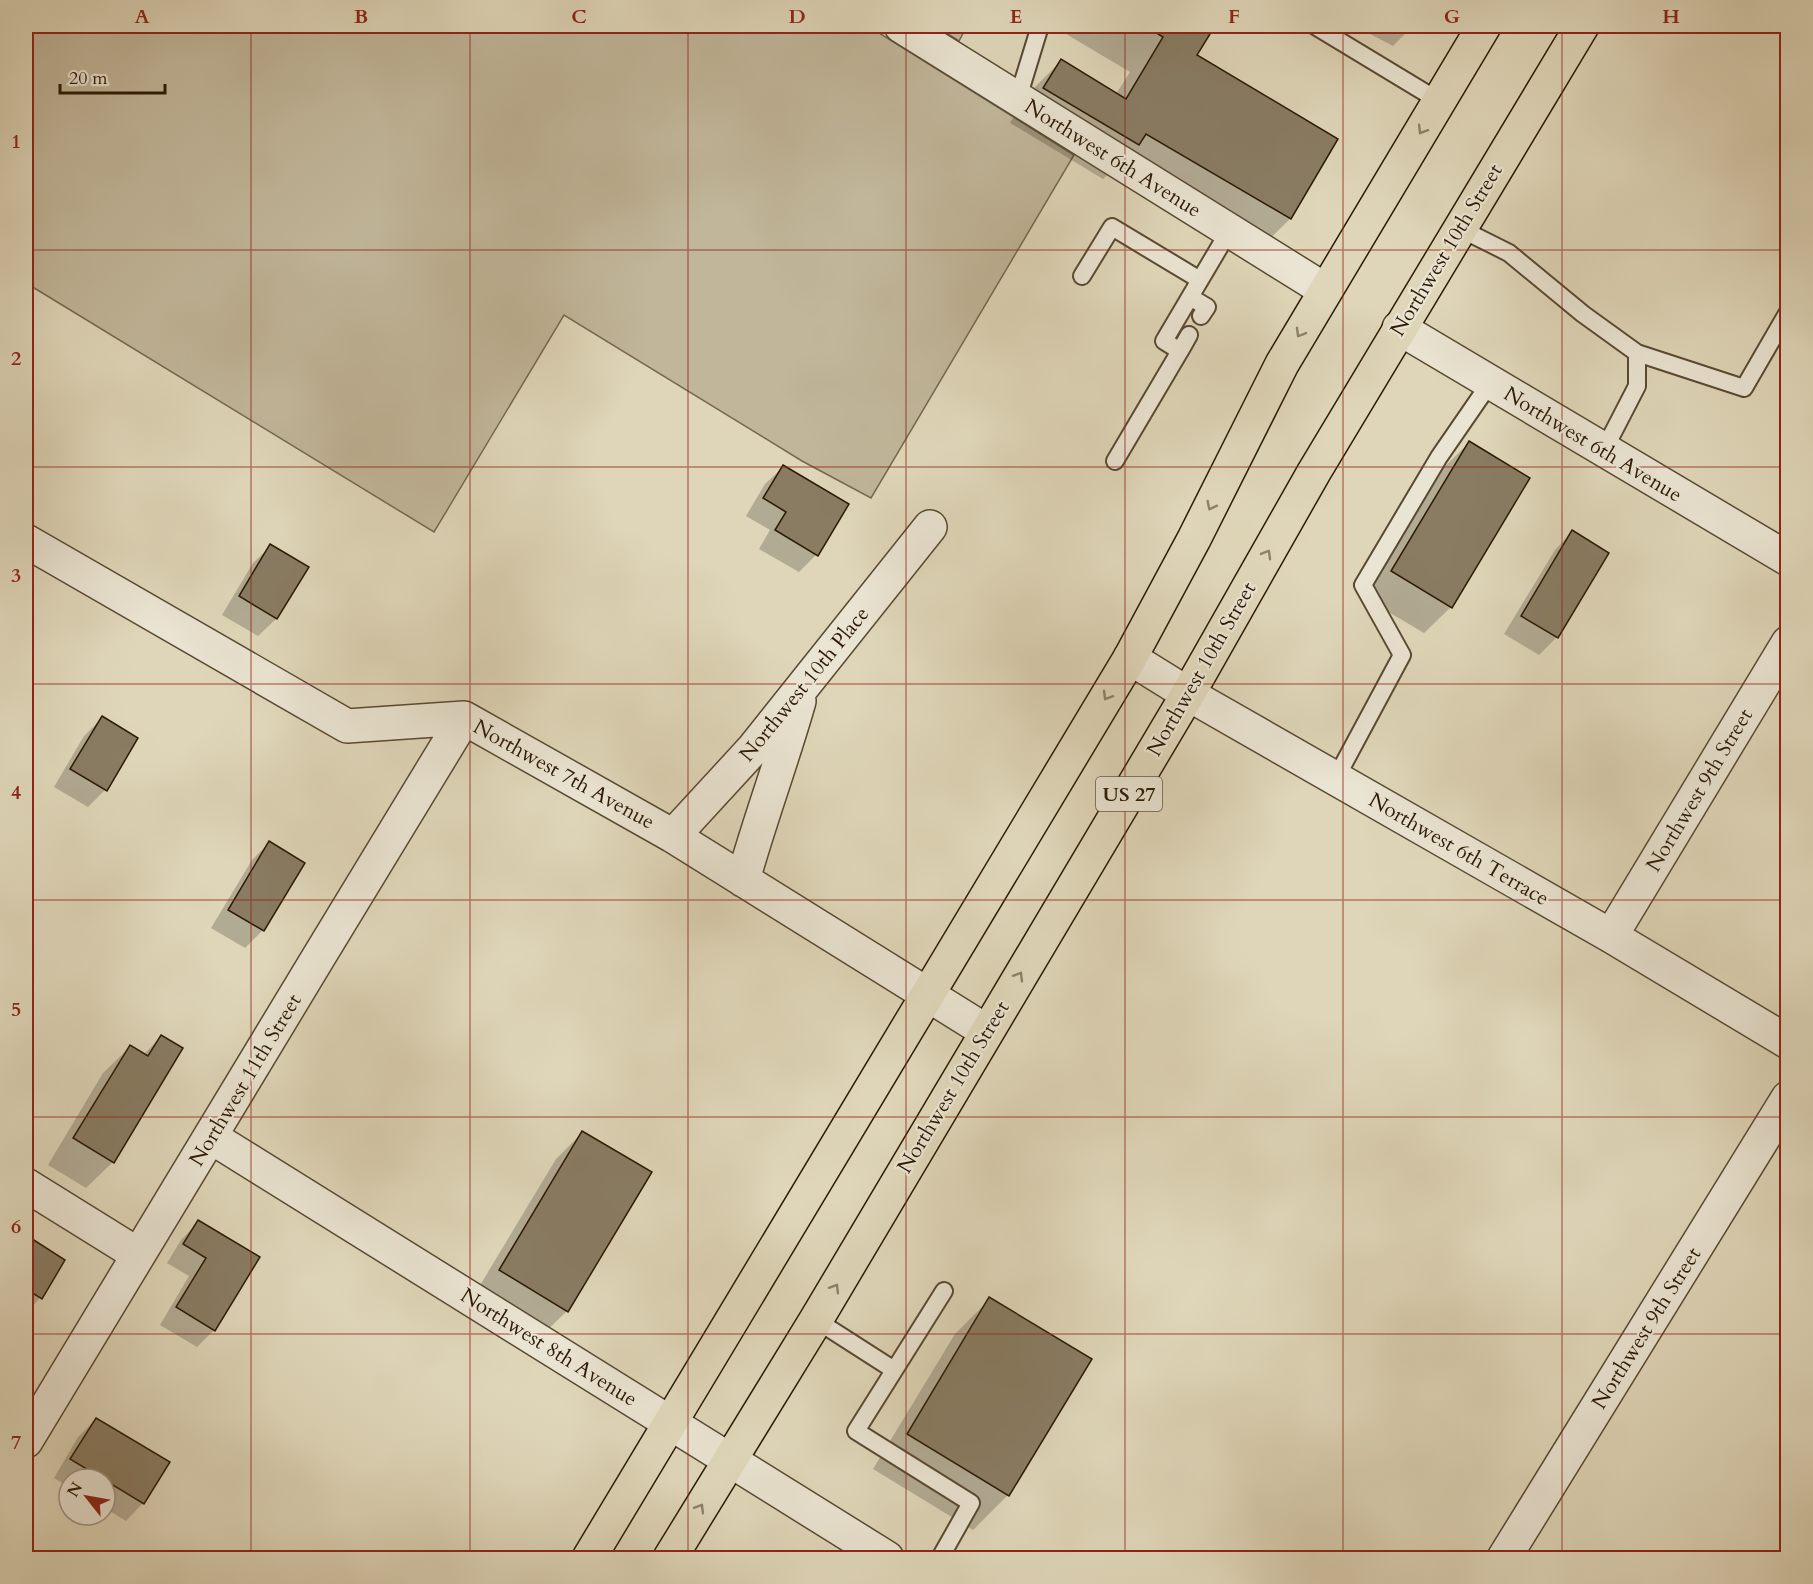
<svg xmlns="http://www.w3.org/2000/svg" width="1813" height="1584" viewBox="0 0 1813 1584" font-family="Cardo,serif">
<style>
.green{fill:#c1b69a;stroke:#766850;stroke-width:1.5}
.shadow{fill:#0003}
.building{fill:#897c63;stroke:#2c1a05;stroke-width:1.5}
.lines{fill:none;stroke-linecap:round;stroke-linejoin:round}
.service-casing{stroke:#594932;stroke-width:20}
.minor-casing{stroke:#594932;stroke-width:36}
.trunk-casing{stroke:#2c1a05;stroke-width:36}
.service{stroke:#eae4d2;stroke-width:16}
.minor{stroke:#eae4d2;stroke-width:33}
.trunk{stroke:#dfd6b9;stroke-width:33}
.oneway{stroke:#8e8168}
.grid{fill:none;stroke:#8f2418;stroke-width:1.5;stroke-opacity:0.55}
.labels{text-anchor:middle;stroke-width:4.5;stroke-linejoin:round;paint-order:stroke}
.shield{fill:#eae4d2;stroke:#655742;stroke-width:1.5}
.shield-label{font-size:20px;font-weight:bold;fill:#2c1a05}
.street-label{font-size:21px;fill:#2c1a05;stroke:#eae4d2}
.neatline{fill:none;stroke:#8f2418;stroke-width:2}
.grid-label{font-size:20px;text-anchor:middle;font-weight:bold;fill:#8f2418}
</style>
<rect width="100%" height="100%" fill="#dfd6b9"/>
<filter id="stains"><feTurbulence type="fractalNoise" baseFrequency=".00333" numOctaves="4"/><feColorMatrix values="0 0 0 0 .2 0 0 0 0 .09 0 0 0 0 .02 0 0 0 .5 -.17"/></filter>
<radialGradient id="worn" r=".72"><stop offset=".6" stop-color="#630" stop-opacity="0"/><stop offset="1" stop-color="#630" stop-opacity=".3"/></radialGradient>
<path class="green" d="M26,26H868L1074,155L871,498L802,461L564,315L434,532L26,283Z
M935,26H967L959,41Z"/>
<path class="shadow" d="M1064,26H1213L1195,56L1336,140L1290,219L1255,253L1113,169L1103,179L1010,123L1026,96L1061,61L1116,94L1130,72L1061,31Z
M1355,26H1413L1393,46Z
M1469,443L1451,607L1424,633L1365,598L1442,469Z
M783,467L816,555L799,572L759,549L770,530L746,516L765,484Z
M1572,532L1557,637L1539,655L1504,634L1555,550Z
M271,546L307,567L276,619L258,636L222,615L253,563Z
M102,718L105,790L88,807L54,787L84,736Z
M269,843L303,863L263,930L245,948L211,928L252,860Z
M161,1037L113,1162L86,1188L48,1165L103,1073L130,1047L143,1055Z
M583,1132L567,1311L540,1337L473,1297L556,1159Z
M198,1222L258,1257L214,1330L197,1347L160,1325L189,1276L167,1263L181,1240Z
M26,1237L63,1260L40,1298L26,1313Z
M990,1299L1008,1495L973,1530L873,1469L955,1334Z
M96,1419L143,1503L126,1521L105,1508V1479H69V1487L54,1478L78,1437Z"/>
<path class="building" d="M1145,26H1215L1197,55L1338,139L1291,219L1146,134L1139,145L1043,88L1061,59L1126,99L1163,37Z
M1469,441L1530,478L1452,608L1391,571Z
M783,465L849,504L818,556L775,530L786,512L763,498Z
M1572,530L1609,553L1558,638L1521,616Z
M270,544L309,567L277,619L239,596Z
M102,716L138,738L107,791L70,769Z
M269,841L305,863L264,931L228,910Z
M161,1035L183,1048L114,1163L73,1138L130,1045L148,1056Z
M582,1131L652,1172L568,1312L499,1270Z
M198,1220L260,1257L215,1331L176,1307L206,1258L183,1244Z
M26,1235L65,1260L42,1299L26,1289Z
M989,1297L1092,1359L1009,1496L907,1434Z
M96,1418L170,1462L144,1504L70,1459Z"/>
<g class="lines">
<defs>
<path id="service" d="M1315,26L1439,101
M1018,98L1040,26
M1459,228L1509,253L1583,314L1637,353V386L1604,450
M1082,276L1112,227L1200,280
M1190,297L1207,307L1201,316
M1189,335L1180,351L1164,341L1229,231
M1637,353L1744,388L1788,312
M1115,461L1180,351
M1336,778L1402,655L1363,585L1439,457L1490,383
M816,1320L894,1370
M940,1558L971,1503L856,1431L944,1291"/>
<path id="minor" d="M901,26L1325,290
M1399,328L1788,559
M26,541L347,726L464,718L673,836L986,1031
M1130,658L1188,694L1611,936L1788,1042
M673,836L753,749L930,527
M743,880C760,819 782,761 799,701
M1611,936L1788,643
M211,1137L887,1558
M26,1185L137,1254
M26,1441C170,1199 318,959 464,718
M1504,1558L1788,1098"/>
<path id="trunk" d="M589,1558L1130,658L1194,539L1282,364L1484,26
M670,1558L816,1320L1188,694L1314,472L1582,26"/>
</defs>
<use href="#service" class="service-casing"/>
<use href="#minor" class="minor-casing"/>
<use href="#trunk" class="trunk-casing"/>
<use href="#service" class="service"/>
<use href="#minor" class="minor"/>
<use href="#trunk" class="trunk"/>
</g>
<defs><path id="oneway-chevron" d="M-2-3.5L2.5 0L-2 3.5" fill="none" stroke-width="1.6" stroke-linecap="round" stroke-linejoin="round" transform="scale(1.5)"/></defs>
<g class="oneway">
<use href="#oneway-chevron" transform="translate(1422 130) rotate(121)"/>
<use href="#oneway-chevron" transform="translate(1300 333) rotate(120)"/>
<use href="#oneway-chevron" transform="translate(1211 506) rotate(117)"/>
<use href="#oneway-chevron" transform="translate(1267 554) rotate(-60)"/>
<use href="#oneway-chevron" transform="translate(1107 696) rotate(121)"/>
<use href="#oneway-chevron" transform="translate(1019 976) rotate(-59)"/>
<use href="#oneway-chevron" transform="translate(835 1288) rotate(-59)"/>
<use href="#oneway-chevron" transform="translate(700 1508) rotate(-59)"/>
</g>
<path class="grid" d="M251,26V1558M470,26V1558M688,26V1558M906,26V1558M1125,26V1558M1343,26V1558M1562,26V1558M26,250H1788M26,467H1788M26,684H1788M26,900H1788M26,1117H1788M26,1334H1788"/>
<g class="labels">
<rect class="shield" x="1096" y="777" width="66" height="34" rx="4.5"/>
<g class="shield-label">
<text x="1129" y="801">US 27</text>
</g>
<g class="street-label">
<text transform="translate(1113 158) rotate(32)" y="7">Northwest 6th Avenue</text>
<text transform="translate(1446 250) rotate(-59)" y="7">Northwest 10th Street</text>
<text transform="translate(1593 444) rotate(31)" y="7">Northwest 6th Avenue</text>
<text transform="translate(1201 669) rotate(-60)" y="7">Northwest 10th Street</text>
<text transform="translate(804 684) rotate(-51)" y="7">Northwest 10th Place</text>
<text transform="translate(564 774) rotate(29)" y="7">Northwest 7th Avenue</text>
<text transform="translate(1699 790) rotate(-59)" y="7">Northwest 9th Street</text>
<text transform="translate(1459 849) rotate(30)" y="7">Northwest 6th Terrace</text>
<text transform="translate(245 1080) rotate(-59)" y="7">Northwest 11th Street</text>
<text transform="translate(953 1087) rotate(-59)" y="7">Northwest 10th Street</text>
<text transform="translate(1646 1328) rotate(-58)" y="7">Northwest 9th Street</text>
<text transform="translate(549 1347) rotate(32)" y="7">Northwest 8th Avenue</text>
</g>
</g>
<rect width="1813" height="1584" fill="none" stroke="#dfd6b9" stroke-width="66"/>
<g transform="translate(87 1497) rotate(301)"><circle r="28" fill="#eae4d2" stroke="#9e9380" stroke-width="1.5"/>
<path d="M0-4.5L10 22L0 15L-10 22Z" fill="#8f2418"/>
<text y="-9" font-size="16" font-weight="bold" text-anchor="middle" fill="#2c1a05">N</text>
</g>
<path d="M60 84v9h105v-9" fill="none" stroke="#2c1a05" stroke-width="3"/>
<text x="69" y="84" font-size="18" fill="#2c1a05" stroke="#eae4d2" stroke-width="4.5" paint-order="stroke">20 m</text>
<rect x="33" y="33" width="1747" height="1518" class="neatline"/>
<g class="grid-label">
<text x="142" y="23">A</text>
<text x="361" y="23">B</text>
<text x="579" y="23">C</text>
<text x="797" y="23">D</text>
<text x="1016" y="23">E</text>
<text x="1234" y="23">F</text>
<text x="1452" y="23">G</text>
<text x="1671" y="23">H</text>
<text x="16" y="148">1</text>
<text x="16" y="365">2</text>
<text x="16" y="582">3</text>
<text x="16" y="799">4</text>
<text x="16" y="1016">5</text>
<text x="16" y="1233">6</text>
<text x="16" y="1449">7</text>
</g>
<rect width="100%" height="100%" filter="url(#stains)"/>
<rect width="100%" height="100%" fill="url(#worn)"/>
</svg>
